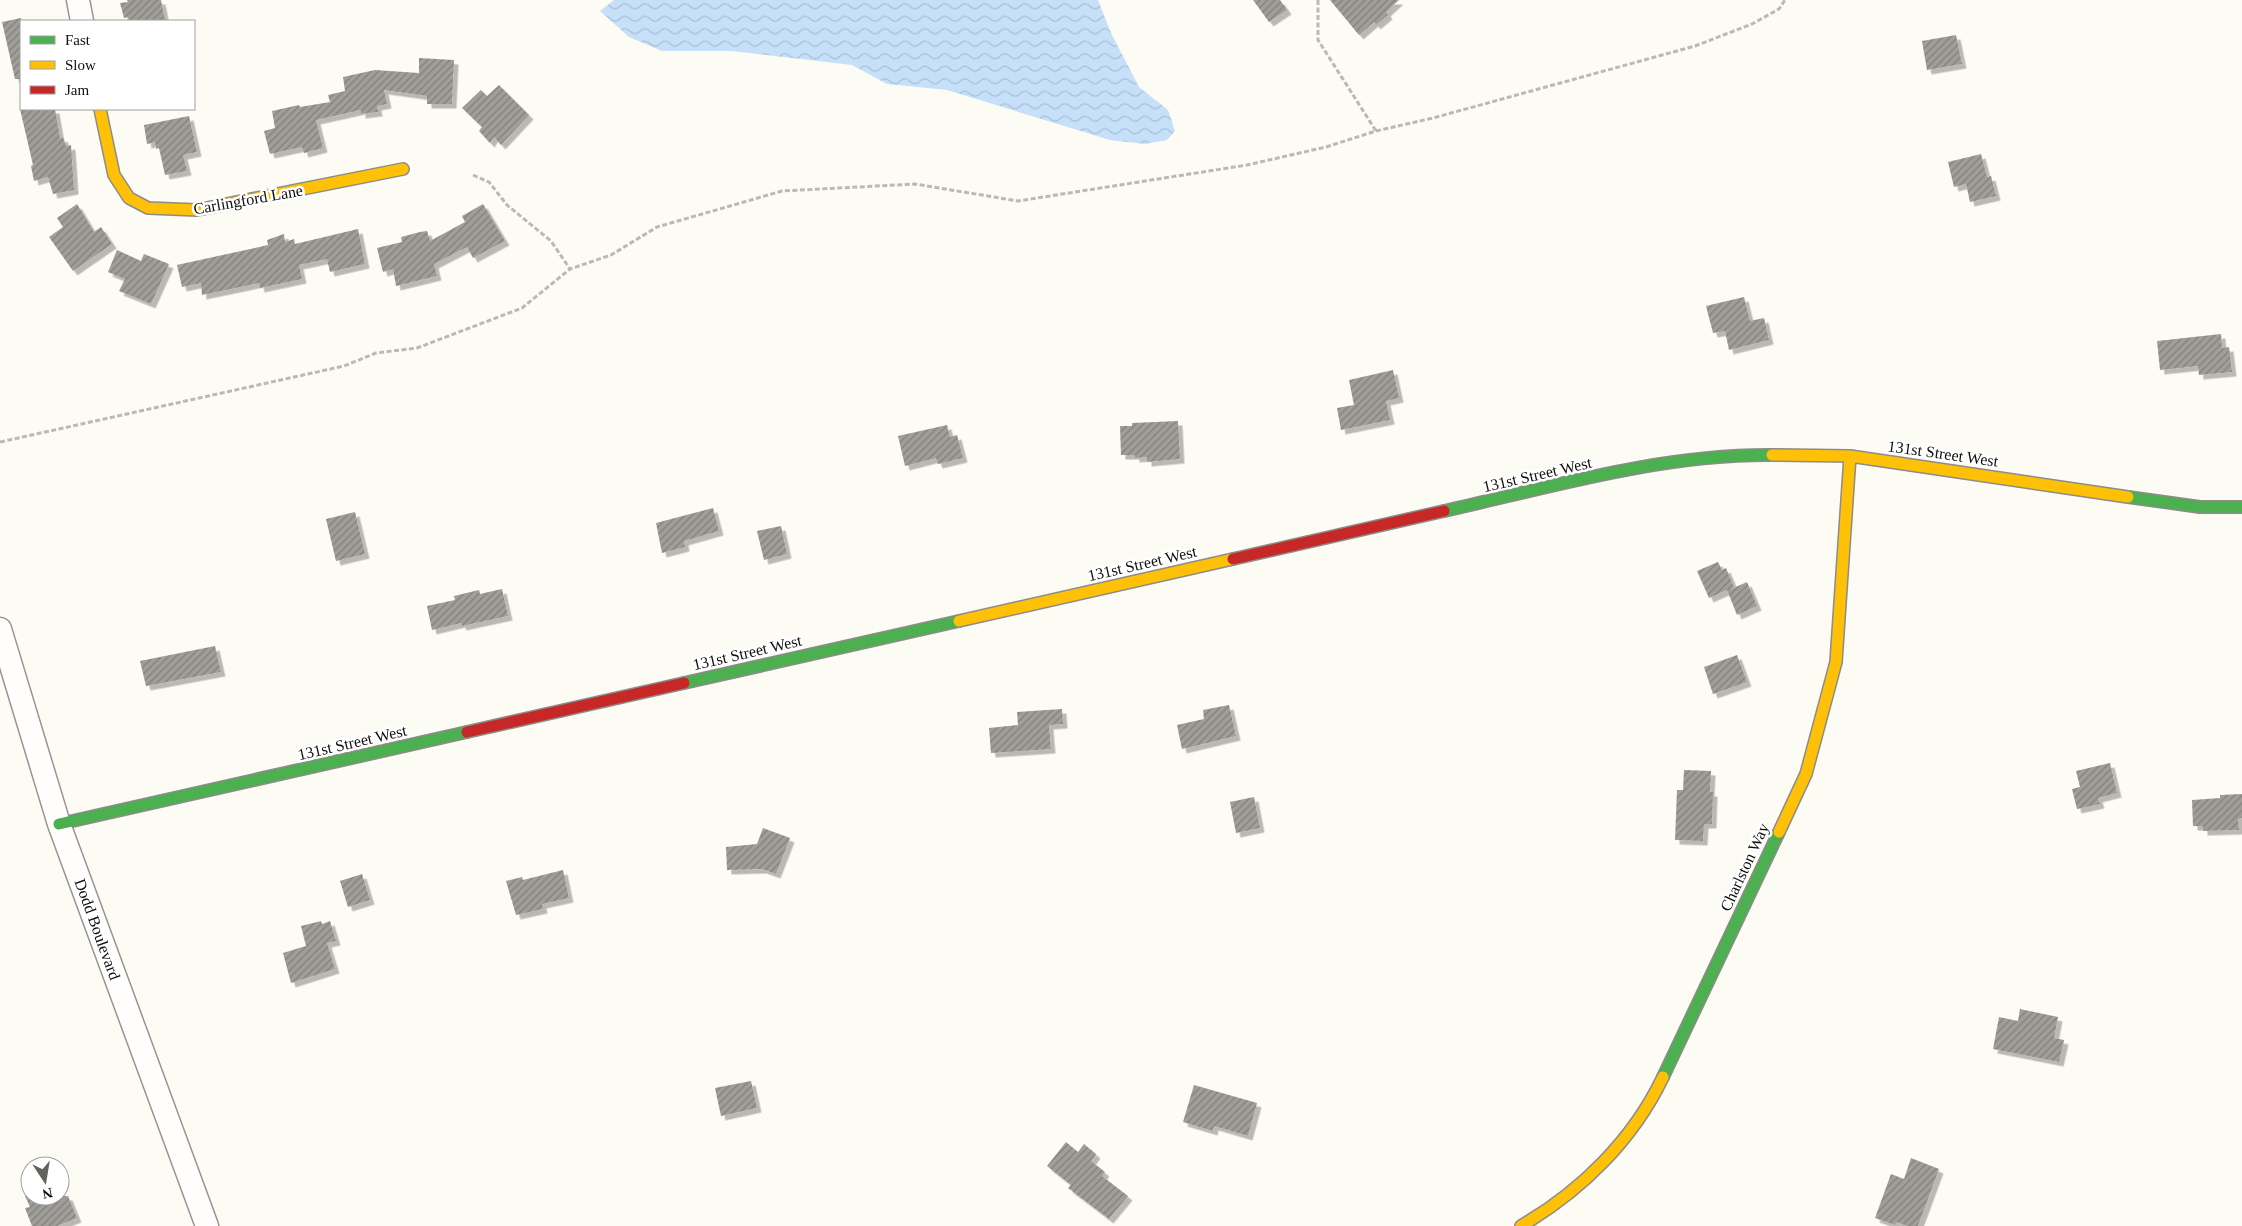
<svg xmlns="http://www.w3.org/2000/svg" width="2242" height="1226" viewBox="0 0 2242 1226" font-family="'Times New Roman',serif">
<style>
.water{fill:url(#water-waves)}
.building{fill:url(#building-hatch);filter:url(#shadow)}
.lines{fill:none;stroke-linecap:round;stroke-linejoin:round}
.street-casing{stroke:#969592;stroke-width:25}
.fast-casing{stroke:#8c8c89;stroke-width:14}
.slow-casing{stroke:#8c8c89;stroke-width:14}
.jam-casing{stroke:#8c8c89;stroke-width:14}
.path{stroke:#b9b9b8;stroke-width:3;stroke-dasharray:5 2.5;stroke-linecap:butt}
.street{stroke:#fffefd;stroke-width:22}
.fast{stroke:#4caf50;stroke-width:11}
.slow{stroke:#ffc107;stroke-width:11}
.jam{stroke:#c62828;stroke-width:11}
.labels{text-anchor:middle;stroke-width:5;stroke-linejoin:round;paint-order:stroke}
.street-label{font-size:16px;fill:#0f0f0f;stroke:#fff}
</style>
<defs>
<pattern id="water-waves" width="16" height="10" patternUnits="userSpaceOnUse" patternTransform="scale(1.25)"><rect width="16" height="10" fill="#c6e0fa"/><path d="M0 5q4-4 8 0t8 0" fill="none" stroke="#a9bfd5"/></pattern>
<pattern id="building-hatch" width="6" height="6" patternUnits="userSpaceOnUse" patternTransform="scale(1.25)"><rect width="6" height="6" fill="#a09e99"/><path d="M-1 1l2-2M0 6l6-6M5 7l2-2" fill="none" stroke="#817f7b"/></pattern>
<filter id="shadow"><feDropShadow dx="4.5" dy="4.5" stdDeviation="0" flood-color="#0004"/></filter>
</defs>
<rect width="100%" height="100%" fill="#fcfbf4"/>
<path class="water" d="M614,0H1098L1111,33L1139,87L1168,110L1175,131L1167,140L1145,144L1110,140L947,90L887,84L852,65L732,51H662L629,37L600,11Z"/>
<path class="building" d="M127,0H161L165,20L129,21L128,17L124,18L120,3L128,2Z
M1253,0H1280L1287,10L1269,22Z
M1330,0H1399L1386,12L1388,15L1376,25L1374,22L1359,35Z
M21,18V79H15L2,22Z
M1956,35L1962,64L1927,70L1922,41Z
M419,58L454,60L452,104H427V96L384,90L387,104L377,106L378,112L361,114V110L316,120L323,148L304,153L302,147L270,154L264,131L275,128L272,111L299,105L300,107L330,102L328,95L345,91L343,77L375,70L419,73Z
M499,85L529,115L501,145L494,137L490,143L479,131L482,127L462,108L481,90L487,96Z
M20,109H55L60,138L63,137L66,146L71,145L74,190L53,194L48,177L34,181L31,166L33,165Z
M189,116L197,152L183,155L187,171L165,175L159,148L156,149L155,142L147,144L144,125Z
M1981,154L1987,177L1991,176L1996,196L1970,202L1966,184L1954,187L1948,162Z
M77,204L94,232L101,227L112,244L73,271L49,237L63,227L57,218Z
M483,204L505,241L473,258L467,247L434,264L437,276L396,286L393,269L383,272L377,248L402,242L401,237L420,232L427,231L430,241L465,222L462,216Z
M358,229L365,264L330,272L327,259L299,265L302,279L260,288L259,283L202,295L201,283L182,287L177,265L268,245L267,240L284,234L285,242L294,239L295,244Z
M117,250L141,261L144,254L169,264L151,304L119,291L125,279L108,272Z
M1744,297L1750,321L1764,318L1769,340L1729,350L1725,331L1713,333L1706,306Z
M2221,334L2222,348L2229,347L2232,372L2199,375L2198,366L2160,370L2157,341Z
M1393,370L1399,398L1386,401L1390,420L1341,430L1337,408L1354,405L1349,380Z
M1178,421L1180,459L1147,462V457L1135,458V455H1121L1120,426H1132V423Z
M947,425L950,437L957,435L963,458L938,464L936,458L905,466L898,436Z
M713,508L719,531L684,541L685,547L662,553L656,523Z
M355,512L365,554L336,561L326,519Z
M781,526L787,554L764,560L757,531Z
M1718,562L1722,570L1726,568L1734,587L1729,590L1747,582L1757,606L1737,615L1727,590L1709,598L1697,571Z
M502,589L508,616L462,626L461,623L432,630L427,606L455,600L454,596L479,590L480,594Z
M215,646L221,672L146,686L140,661Z
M1737,655L1747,682L1713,694L1704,667Z
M1229,705L1236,736L1182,749L1177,725L1204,719L1203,710Z
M1062,709L1063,724L1049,725L1051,749L991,753L989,728L1018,725L1017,712Z
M2110,763L2117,793L2098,798L2100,804L2077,809L2072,789L2080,787L2076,771Z
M1684,770L1711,771L1710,792H1713L1712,824H1704L1703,841L1675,840L1677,790H1683Z
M2242,794V818L2238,819L2239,830L2203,831V826H2193L2192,800L2220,798V795Z
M1254,797L1260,828L1236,833L1230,802Z
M763,828L790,838L776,874L762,869L727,870L726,847L757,844Z
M563,870L569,898L542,904L543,909L516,915L506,881L522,877L523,880Z
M362,874L370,900L348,907L340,881Z
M321,921L322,924L330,921L336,941L327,943L335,969L291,983L283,953L306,946L301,926Z
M2020,1009L2058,1017L2054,1038L2064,1040L2059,1062L1993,1049L1999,1017L2018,1021Z
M751,1081L757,1108L721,1116L715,1088Z
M1194,1085L1257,1103L1248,1136L1214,1126L1213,1131L1183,1122Z
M1066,1142L1078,1152L1084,1144L1096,1154L1091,1161L1105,1172L1102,1176L1128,1196L1109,1219L1068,1188L1071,1185L1047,1166Z
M1911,1158L1939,1169L1918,1226H1907L1896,1222L1895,1225L1875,1218L1891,1174L1904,1179Z
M25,1196H68L77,1218L57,1226H32L25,1208L30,1207Z"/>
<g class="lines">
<defs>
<path id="street" d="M78,0L82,21
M0,629L59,824L207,1226"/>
<path id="fast" d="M2128,497L2200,507H2242
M1444,511C1551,487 1661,454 1772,455
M684,683L959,621
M59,824L467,732
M1663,1077L1779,832"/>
<path id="slow" d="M100,109L114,175L129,198L148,208L197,210L403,169
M1772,455L1850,456L2128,497
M959,621L1233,559
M1779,832L1806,774L1836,662L1850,456
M1521,1226C1581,1191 1633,1140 1663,1077"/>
<path id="jam" d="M1233,559L1444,511
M467,732L684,683"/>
</defs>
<use href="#street" class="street-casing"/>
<use href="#fast" class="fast-casing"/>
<use href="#slow" class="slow-casing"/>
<use href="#jam" class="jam-casing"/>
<path class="path" d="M1318,0V40L1376,131
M473,175L489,182L507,205L551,241L570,269
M0,442L344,366L376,353L417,348L522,308L570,269L611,255L657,227L782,191L915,184L1018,201L1247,165L1326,147L1376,131L1433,118L1695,46L1752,24L1779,9L1785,0"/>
<use href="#street" class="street"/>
<use href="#fast" class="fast"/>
<use href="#slow" class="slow"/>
<use href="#jam" class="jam"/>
</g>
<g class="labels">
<g class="street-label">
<text transform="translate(248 199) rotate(-10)" y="6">Carlingford Lane</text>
<text transform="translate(1943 453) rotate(8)" y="6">131st Street West</text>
<text transform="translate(1537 474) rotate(-13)" y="6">131st Street West</text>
<text transform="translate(1142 563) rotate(-13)" y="6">131st Street West</text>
<text transform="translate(747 652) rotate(-13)" y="6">131st Street West</text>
<text transform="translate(352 742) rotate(-13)" y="6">131st Street West</text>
<text transform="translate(1744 867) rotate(-65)" y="6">Charlston Way</text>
<text transform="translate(98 929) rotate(70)" y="6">Dodd Boulevard</text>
</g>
</g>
<rect x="20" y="20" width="175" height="90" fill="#ffffff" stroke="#9f9f9f"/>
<rect x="30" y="36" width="25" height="8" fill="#4caf50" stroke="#9f9f9f"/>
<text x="65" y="45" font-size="15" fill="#0f0f0f">Fast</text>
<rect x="30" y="61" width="25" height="8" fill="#ffc107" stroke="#9f9f9f"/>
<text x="65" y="70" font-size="15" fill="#0f0f0f">Slow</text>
<rect x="30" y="86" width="25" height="8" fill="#c62828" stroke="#9f9f9f"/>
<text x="65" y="95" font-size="15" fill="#0f0f0f">Jam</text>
<g transform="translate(45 1181) rotate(168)"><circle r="24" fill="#ffffff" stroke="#9f9f9f"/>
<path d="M0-4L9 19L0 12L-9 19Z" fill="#62625f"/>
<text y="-8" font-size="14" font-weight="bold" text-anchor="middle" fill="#0f0f0f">N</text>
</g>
</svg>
